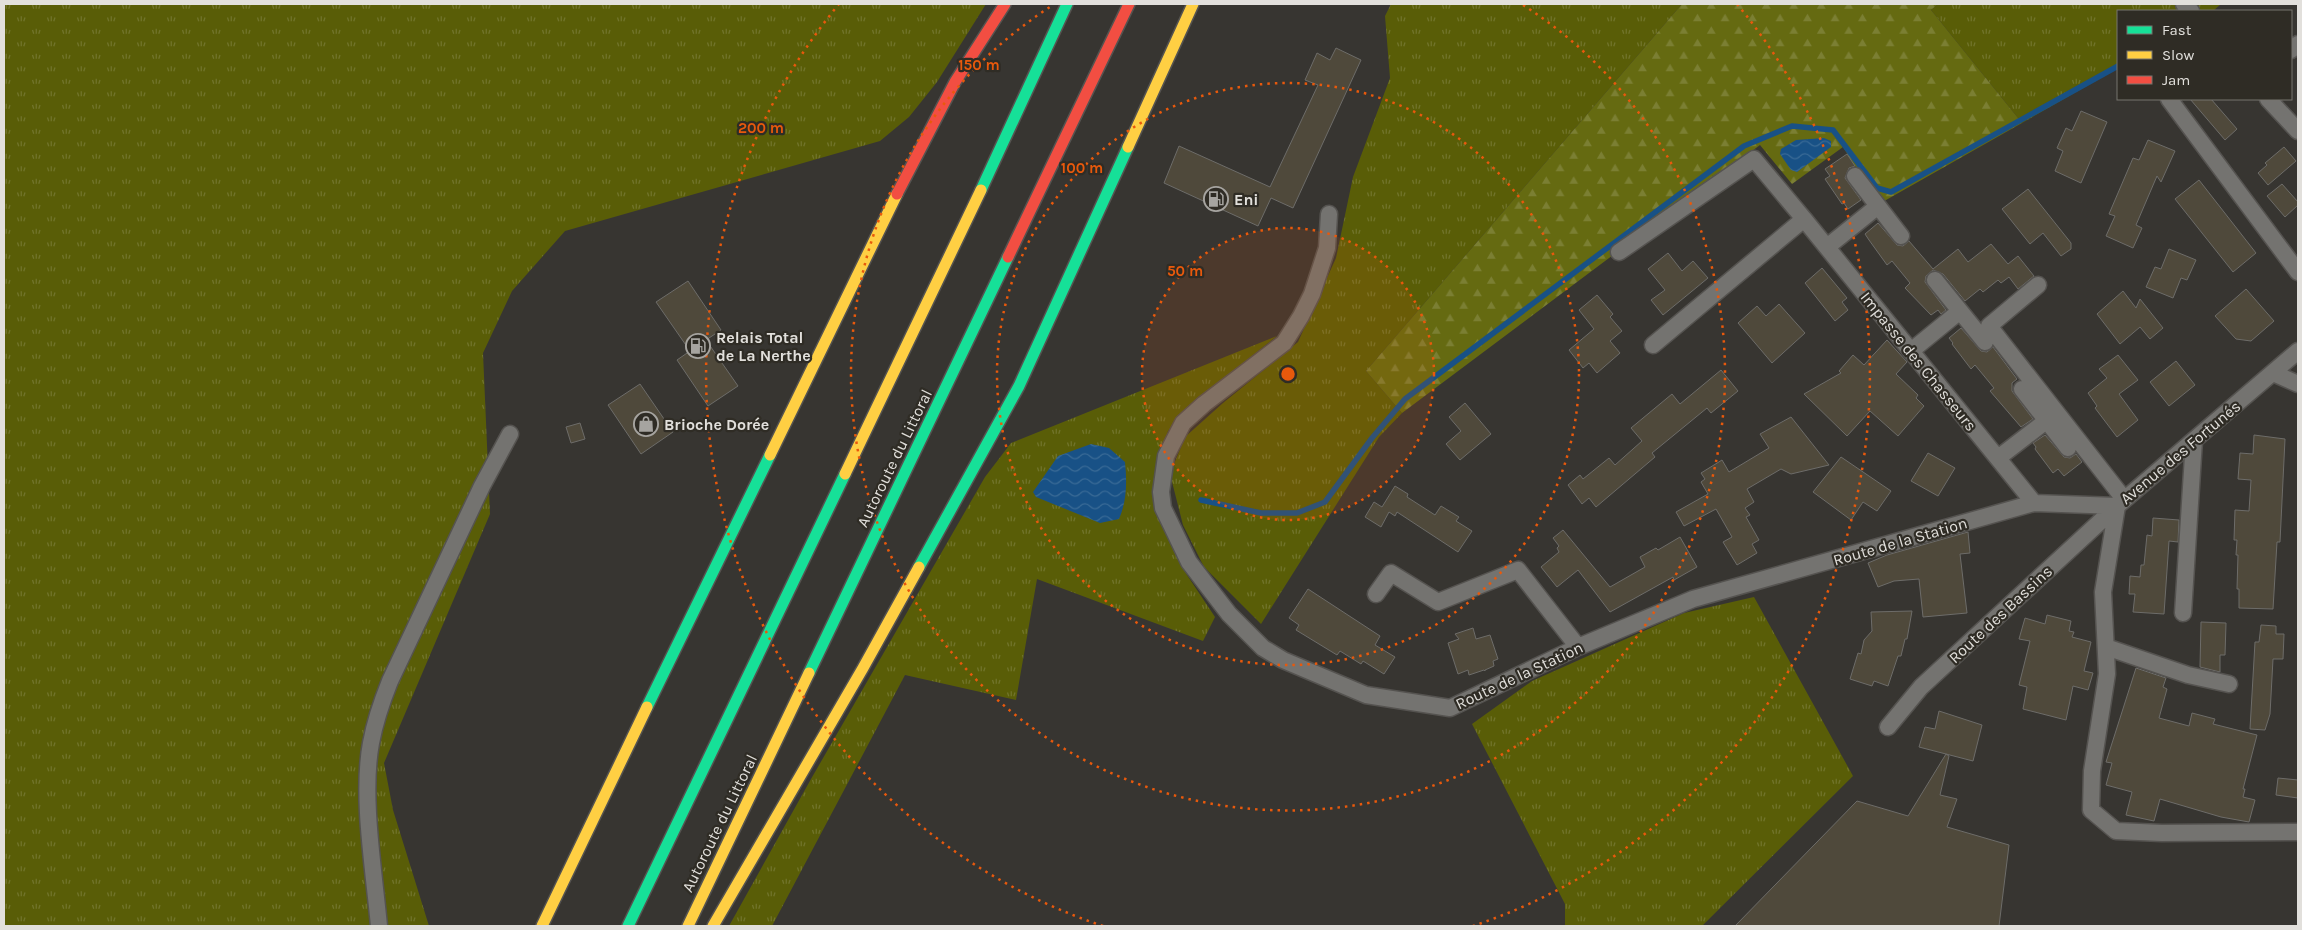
<svg xmlns="http://www.w3.org/2000/svg" width="2302" height="930" viewBox="0 0 2302 930" font-family="Karla,sans-serif">
<style>
.grass{fill:url(#grass-tufts)}
.forest{fill:url(#forest-firs)}
.water{fill:url(#water-waves)}
.lines{fill:none;stroke-linecap:round;stroke-linejoin:round}
.stream{stroke:#185186;stroke-width:5.5}
.building{fill:#4f493b;stroke:#6d6c69}
.street-casing{stroke:#555350;stroke-width:19}
.fast-casing{stroke:#555350;stroke-width:14}
.slow-casing{stroke:#555350;stroke-width:14}
.jam-casing{stroke:#555350;stroke-width:14}
.street{stroke:#747370;stroke-width:16}
.fast{stroke:#16e098;stroke-width:11}
.slow{stroke:#ffcf43;stroke-width:11}
.jam{stroke:#f24e42;stroke-width:11}
.ring{fill:none;stroke:#e8590c;stroke-width:2.5;stroke-dasharray:2.5 5}
.labels{text-anchor:middle;stroke-width:4.5;stroke-linejoin:round;paint-order:stroke}
.poi-label{font-size:16px;font-weight:bold;fill:#e2e0dc;stroke:#2f2c25;text-anchor:start}
.street-label{font-size:16px;fill:#e2e0dc;stroke:#2f2c25}
.centre{fill:#e8590c;stroke:#2f2c25;stroke-width:2.5}
.ring-label{font-size:15px;text-anchor:middle;font-weight:bold;fill:#e8590c;stroke:#2f2c25;stroke-width:4.5;stroke-linejoin:round;paint-order:stroke}
</style>
<defs>
<pattern id="grass-tufts" width="24" height="20" patternUnits="userSpaceOnUse" patternTransform="scale(1.25)"><rect width="24" height="20" fill="#595d07"/><path d="M3 7l-1-3M5 7V3M7 7l1-3M15 17l-1-3M17 17v-4M19 17l1-3" fill="none" stroke="#71742b"/></pattern>
<pattern id="forest-firs" width="22" height="20" patternUnits="userSpaceOnUse" patternTransform="scale(1.25)"><rect width="22" height="20" fill="#656a11"/><path d="M5 1l3.5 6h-7zM16 11l3.5 6h-7z" fill="#7b7f33"/></pattern>
<pattern id="water-waves" width="16" height="10" patternUnits="userSpaceOnUse" patternTransform="scale(1.25)"><rect width="16" height="10" fill="#185186"/><path d="M0 5q4-4 8 0t8 0" fill="none" stroke="#396a96"/></pattern>
</defs>
<rect width="100%" height="100%" fill="#373531"/>
<path class="grass" d="M4,4H986L937,82L909,117L880,141L565,231L512,291L483,353L490,514L384,763L393,810L429,926H4Z
M1391,4H1682L1366,371L1402,413L1379,437L1261,624L1204,567L1183,525L1170,474L1185,437L1223,403L1298,342L1336,258L1353,177L1390,78L1385,16Z
M1938,4H2221L2213,11H2118V68L2022,123L1931,10Z
M1277,336L1213,387L1168,431L1154,475L1158,516L1187,575L1215,617L1203,641L1037,579L1016,700L905,675L772,926H729L811,779L985,477L1011,443Z
M1754,597L1853,776L1702,926H1565V904L1472,724L1532,681L1684,613Z"/>
<path class="forest" d="M1682,4H1938L1931,10L2022,123L1879,204L1843,147L1792,184L1760,145L1402,413L1366,371Z"/>
<path class="water" d="M1824,138L1831,141V147L1797,172L1791,170L1780,154L1781,149L1796,140Z
M1091,444L1109,448L1125,462C1127,481 1127,501 1119,519L1100,523L1036,497L1033,492L1058,456Z"/>
<g class="lines">
<path class="stream" d="M1201,500L1261,513H1297L1325,502L1372,438L1405,399L1744,146L1792,126L1833,130L1877,188L1891,192L2118,66"/>
</g>
<path class="building" d="M1336,48L1361,60L1293,208L1271,198L1258,226L1164,183L1179,146L1270,187L1318,85L1305,80L1317,53L1330,60Z
M2190,99H2211L2237,129L2225,140Z
M2081,111L2107,122L2081,183L2055,171L2063,151L2057,148L2066,128L2072,131Z
M2148,140L2175,151L2161,182L2157,176L2136,225L2142,228L2133,248L2106,236L2115,216L2109,214L2133,158L2139,160Z
M2284,147L2296,161L2268,185L2258,173L2267,165L2265,163Z
M1847,154L1855,166L1849,168L1845,178L1861,200L1848,209L1844,203L1842,204L1825,179L1830,176L1825,169Z
M2199,180L2256,253L2233,272L2175,199Z
M2282,184L2298,202V205L2285,217L2267,196Z
M2028,189L2071,243V249L2061,256L2043,233L2030,244L2002,209Z
M1878,223L1897,245L1903,246L1909,241L1933,269L1958,249L1968,262L1991,244L2008,264L2018,256L2034,276L2018,289L2009,277L2001,283L1998,280L1983,292L1980,289L1965,301L1943,274L1933,270L1926,276L1925,282L1946,310L1941,314L1938,310L1931,315L1905,288L1910,283L1892,261L1887,265L1869,240L1865,234Z
M2169,249L2196,260L2187,280L2181,278L2173,298L2146,287L2155,267L2161,269Z
M1668,253L1682,271L1693,261L1708,278L1663,315L1651,300L1665,290L1648,269Z
M1822,268L1847,298L1842,302L1848,310L1835,321L1805,283Z
M688,281L721,330L706,340L738,386L708,406L677,360L690,351L656,302Z
M2246,289L2274,321L2251,341L2236,339L2215,316Z
M2123,291L2136,308L2140,299L2163,328L2150,339L2140,327L2120,344L2097,314Z
M1597,295L1613,314L1610,317L1622,331L1610,341L1620,353L1597,373L1589,363L1583,368L1569,350L1594,329L1579,310Z
M1779,304L1805,333L1772,363L1738,323L1757,306L1766,316Z
M1961,328L1981,351L1987,352L1993,347L2017,379L2012,383V391L2033,419L2021,427L1990,391L1994,388L1975,365L1971,369L1952,344L1953,343L1949,338Z
M1887,340L1907,362L1896,374L1918,395L1916,398L1924,406L1898,436L1870,411L1847,436L1804,394L1841,373L1839,371L1853,355L1864,365Z
M2118,355L2138,380L2119,394L2138,420L2117,437L2095,408L2097,406L2088,393L2107,378L2099,369Z
M2176,361L2195,385L2169,406L2150,382Z
M1721,370L1738,391L1711,413L1707,408L1652,453L1655,457L1596,507L1589,498L1582,504L1568,485L1580,475L1583,479L1609,458L1615,465L1642,441L1631,428L1672,394L1680,404Z
M640,384L673,432L641,454L608,405Z
M1465,403L1491,434L1460,460L1446,444L1461,431L1449,417Z
M1791,417L1829,465L1791,474L1781,469L1747,489L1754,502L1745,508L1750,515L1746,517L1759,540L1752,544L1757,553L1737,565L1723,542L1732,537L1716,509L1684,526L1676,512L1708,494L1701,482L1705,479L1701,473L1722,460L1729,472L1769,448L1760,434Z
M580,423L585,439L571,443L566,427Z
M2045,435L2064,457L2070,458L2076,454L2082,462L2064,476L2058,469L2053,473L2035,449L2036,447L2033,443Z
M2254,435L2285,439L2280,542H2277L2273,609L2239,608V589H2237L2238,555H2236L2237,540H2234L2235,510L2249,511L2251,480L2238,479L2240,453L2253,454Z
M1928,453L1955,468L1938,496L1911,481Z
M1841,457L1891,491L1877,511L1863,502L1851,520L1813,492Z
M1395,486L1408,494L1407,497L1435,515L1441,506L1459,517L1456,521L1472,531L1458,552L1397,512L1395,516L1389,512L1381,527L1365,517L1374,502L1382,507Z
M2153,518L2179,520L2178,542L2169,541L2164,614L2133,612L2135,594H2129L2130,576L2140,577L2141,565H2144L2147,535L2152,536Z
M1563,530L1610,587L1645,567L1640,557L1656,548L1658,550L1680,537L1697,567L1674,580L1673,577L1610,612L1578,570L1557,587L1541,567L1559,552L1557,548L1559,546L1553,538Z
M1968,532L1970,553L1960,554L1967,613L1923,617L1919,579L1894,581L1878,587L1868,563L1887,555Z
M1308,589L1380,636L1375,645L1395,657L1384,674L1363,661L1361,664L1340,651L1337,655L1296,630L1299,625L1289,618Z
M1912,611L1907,639H1905L1901,656H1898L1888,686L1874,681L1872,686L1850,679L1858,653L1861,654L1864,640L1872,631L1871,612Z
M2047,615L2071,621L2069,631L2074,632L2072,637L2091,642L2084,671L2093,673L2088,690L2073,686L2066,720L2023,709L2027,687L2019,685L2030,641L2019,639L2025,618L2045,624Z
M2201,622L2226,623L2225,655H2220V672L2200,667Z
M2261,625L2276,626V634H2284L2283,659H2273L2270,714L2265,730L2250,729L2255,642H2259Z
M1473,628L1476,639L1490,635L1498,659L1493,661L1494,666L1485,670V671L1484,670L1469,675L1468,670L1458,674L1448,643L1459,639L1455,634Z
M2136,668L2166,678L2163,687L2167,689L2159,718L2189,726L2192,713L2215,719L2213,724L2257,735L2243,789H2245L2243,797L2255,800L2249,822L2221,817L2160,799L2154,821L2126,815L2132,792L2106,785L2112,763L2106,762Z
M1939,711L1982,725L1973,761L1919,747L1925,727L1935,729Z
M1946,754L1949,756L1940,795L1957,799L1947,827L2009,845L1999,926H1735L1857,801L1908,816Z
M2278,778L2298,780V798L2276,795Z"/>
<g class="lines">
<defs>
<path id="street" d="M2184,4L2191,11
M2291,50L2298,44
M2169,99L2298,272
M2268,99L2298,131
M1855,176L1901,236
M1329,214L1327,248L1312,294L1301,316L1284,343L1204,404L1183,423L1166,456L1161,492L1163,508L1189,562L1229,614L1263,648L1283,660L1366,695L1450,708L1578,647L1693,599L2034,503L2117,506
M1827,247L1878,206
M1619,252L1754,159L1804,219
M1935,280L1985,342
M2038,285L1989,326L2124,499
M1653,345L1804,219L2034,503
M1911,351L1960,311
M2298,351L2117,506L2103,592L2107,674L2092,771L2091,810L2116,831L2162,833L2298,832
M2273,373L2298,384
M2022,389L2068,448
M1998,458L2046,421
M1376,594L1391,573L1438,602L1518,570L1578,647
M2183,613L2194,440
M2106,647L2188,675L2229,684
M1888,727L1921,687L2117,506
M379,926C374,871 361,796 371,743C375,721 382,701 390,681L482,486L510,434"/>
<path id="fast" d="M981,190L1067,4
M919,567L1019,386L1128,147
M809,673L1008,257
M647,707L770,455
M628,926L845,474"/>
<path id="slow" d="M1128,147L1193,4
M770,455L897,194
M845,474L981,190
M542,926L647,707
M688,926L809,673
M713,926L863,668L919,567"/>
<path id="jam" d="M897,194L955,82L1005,4
M1008,257L1129,4"/>
</defs>
<use href="#street" class="street-casing"/>
<use href="#fast" class="fast-casing"/>
<use href="#slow" class="slow-casing"/>
<use href="#jam" class="jam-casing"/>
<use href="#street" class="street"/>
<use href="#fast" class="fast"/>
<use href="#slow" class="slow"/>
<use href="#jam" class="jam"/>
</g>
<circle cx="1288" cy="374" r="146" fill="#e8590c" fill-opacity=".12"/>
<g class="ring">
<circle cx="1288" cy="374" r="146"/>
<circle cx="1288" cy="374" r="291"/>
<path d="M1523 5A437 437 0 1 1 1053 5"/>
<path d="M1103 926A582 582 0 0 1 839 4M1737 4A582 582 0 0 1 1473 926"/>
</g>
<defs>
<symbol id="fuel-ring" viewBox="-11 -11 22 22"><circle r="9.5" fill="#2f2c25" stroke="#a6a4a0" stroke-width="1.5"/><path d="M-5.5-6h7V0h2V4h1.3V-2.5L3-4.5l.8-.8L6-3V5H2.5V1h-1V6h-7ZM-4.2-4.7v3.2H.2V-4.7Z" fill="#a6a4a0"/></symbol>
<symbol id="shop-ring" viewBox="-11 -11 22 22"><circle r="9.5" fill="#2f2c25" stroke="#a6a4a0" stroke-width="1.5"/><path d="M-5-2.5h2.3a2.7 3.5 0 0 1 5.4 0H5L5.5 6h-11ZM-1.5-2.5h3a1.5 2.3 0 0 0-3 0Z" fill="#a6a4a0"/></symbol>
</defs>
<g fill-rule="evenodd">
<use href="#fuel-ring" x="1202" y="185" width="28" height="28"/>
<use href="#fuel-ring" x="684" y="332" width="28" height="28"/>
<use href="#shop-ring" x="632" y="410" width="28" height="28"/>
</g>
<g class="labels">
<g class="poi-label">
<text x="1234" y="205">Eni</text>
<text x="716" y="343">Relais Total<tspan x="716" dy="18">de La Nerthe</tspan></text>
<text x="664" y="430">Brioche Dorée</text>
</g>
<g class="street-label">
<text transform="translate(1919 361) rotate(51)" y="6">Impasse des Chasseurs</text>
<text transform="translate(2180 452) rotate(-40)" y="6">Avenue des Fortunés</text>
<text transform="translate(894 458) rotate(-64)" y="6">Autoroute du Littoral</text>
<text transform="translate(1900 541) rotate(-16)" y="6">Route de la Station</text>
<text transform="translate(2000 614) rotate(-43)" y="6">Route des Bassins</text>
<text transform="translate(1519 675) rotate(-25)" y="6">Route de la Station</text>
<text transform="translate(719 823) rotate(-64)" y="6">Autoroute du Littoral</text>
</g>
</g>
<circle cx="1288" cy="374" r="8" class="centre"/>
<g class="ring-label">
<text x="979" y="70">150 m</text>
<text x="761" y="133">200 m</text>
<text x="1082" y="173">100 m</text>
<text x="1185" y="276">50 m</text>
</g>
<rect width="2302" height="930" fill="none" stroke="#e2e0dc" stroke-width="10"/>
<rect x="2117" y="10" width="175" height="90" fill="#2f2c25" stroke="#77746e"/>
<rect x="2127" y="26" width="25" height="8" fill="#16e098" stroke="#77746e"/>
<text x="2162" y="35" font-size="15" fill="#e2e0dc">Fast</text>
<rect x="2127" y="51" width="25" height="8" fill="#ffcf43" stroke="#77746e"/>
<text x="2162" y="60" font-size="15" fill="#e2e0dc">Slow</text>
<rect x="2127" y="76" width="25" height="8" fill="#f24e42" stroke="#77746e"/>
<text x="2162" y="85" font-size="15" fill="#e2e0dc">Jam</text>
</svg>
